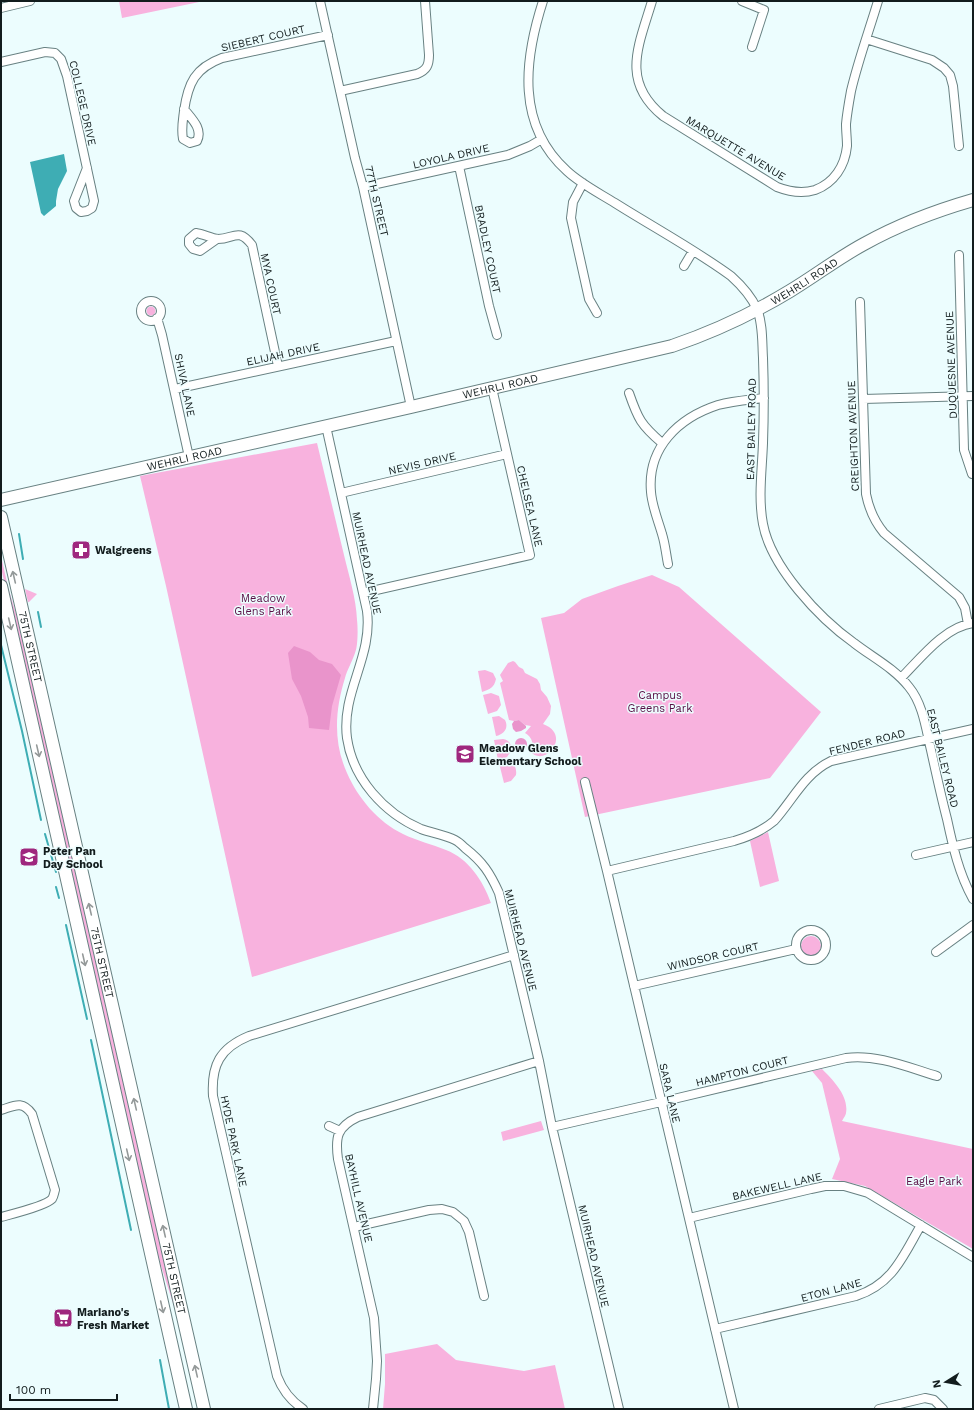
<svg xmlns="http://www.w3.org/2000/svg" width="974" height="1410" viewBox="0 0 974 1410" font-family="'Work Sans',sans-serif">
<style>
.green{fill:#f8b2de}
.forest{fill:#e994cb}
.water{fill:#3eadb4}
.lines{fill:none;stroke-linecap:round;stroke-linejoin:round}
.stream{stroke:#3eadb4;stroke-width:2}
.street-casing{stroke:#688182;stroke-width:10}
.secondary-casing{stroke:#688182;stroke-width:14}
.street{stroke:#fff;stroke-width:8}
.secondary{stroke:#fff;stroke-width:12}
.oneway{stroke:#949999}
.labels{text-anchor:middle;stroke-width:3;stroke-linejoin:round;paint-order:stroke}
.street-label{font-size:11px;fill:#121c1d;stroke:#ecfdfe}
.poi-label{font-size:11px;font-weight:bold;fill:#121c1d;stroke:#ecfdfe;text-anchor:start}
.park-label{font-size:11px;fill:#590e45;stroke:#ecfdfe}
</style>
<rect width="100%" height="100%" fill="#ecfdfe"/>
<path class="green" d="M119,1H204L122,18Z
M146.5 311a4.5 4.5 0 1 1 9 0a4.5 4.5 0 1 1-9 0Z
M317,443C326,480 335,518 344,555C349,576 356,598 357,620C358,628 358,646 355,653C352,662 347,670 345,678C335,710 333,742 347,773C358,798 378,822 403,834C417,841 432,844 446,850C469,859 483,881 491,903L252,977L166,586L140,476Z
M1,556L8,587L27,651L178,1319L149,1228L2,572Z
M652,575L679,587L821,712L770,778L585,817L541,618L564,613L582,599L618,586Z
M25,589L37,594L29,602H28Z
M513,661L515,662L519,667L523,669L525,673L537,679L540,684L541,690L547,697L551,706L550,714L543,724C573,735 544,769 530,751C535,745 532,737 525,733L531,726L525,725L519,720L514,721L509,720L500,683L503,681L500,675L508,663Z
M485,670L493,673L496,679C494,688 490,689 482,692L478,671Z
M491,693L499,696L501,705L497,711L488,714L483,695Z
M499,716L505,720C509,728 504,734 496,736L492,717Z
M503,739C509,740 512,744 511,751L507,757L498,760L494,740Z
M506,761C514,763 517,767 516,775L511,781L504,783L499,763Z
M768,832L779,881L760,887L750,841Z
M801 946a10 10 0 1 1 20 0a10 10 0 1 1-20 0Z
M822,1069C833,1080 849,1096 846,1113C846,1115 843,1119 842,1121L973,1149V1249L865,1186L832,1179L840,1159L822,1083L812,1071Z
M541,1121L544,1130L503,1141L501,1132Z
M437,1344L456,1360L524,1371L555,1365L565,1409H383L385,1384V1354Z"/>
<path class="forest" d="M294,646L310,652L319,660L332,664L341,675L332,706L329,730L309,728L308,717L301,696L292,679L288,653Z
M519,720L526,726V728L521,731L516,732L513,729L512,724L514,721Z
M515 744a6 6 0 1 1 12 0a6 6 0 1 1-12 0Z"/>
<path class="water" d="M64,154L67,171L58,189L56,201V206L44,216L41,213L30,162Z"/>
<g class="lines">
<path class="stream" d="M19,534L23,559
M38,612L41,627
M1,645L22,731L41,820
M45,834L56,872
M56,887L59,898
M66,925L87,1019
M91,1040L131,1230
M160,1360L169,1409"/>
<defs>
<path id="street" d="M320,1L355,158L363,187L411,407
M543,1C524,60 516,125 567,171C581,184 599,193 615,203C653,227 694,249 731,276C741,285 751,296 757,309C763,324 762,342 763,358C764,386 764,415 763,443C762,470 758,498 763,524C771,567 819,618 854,643C872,657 894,668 909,687C923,704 926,729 931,750C936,773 941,796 947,819C953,847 959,874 973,899
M652,1C639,45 620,81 663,116L777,187C790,192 802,194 815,190C834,183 845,166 847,146C847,139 846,131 846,124C847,113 849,102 851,91C858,61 869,31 878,1
M742,1L764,10L752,47
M1,8L30,1
M866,39L932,60L944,68L950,75L953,86L959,146
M1,62L45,52L55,53L61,59L67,76L94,201L92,208L87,211L81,212L76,208L74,201L87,168
M340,91L417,74C427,70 429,65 429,55L425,1
M184,109C192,119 203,129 197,141L190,143L183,139C181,129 183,120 184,111C188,83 195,68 222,58L328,35
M459,166L489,306L497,335
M583,183L573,202L571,218L589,299L597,313
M363,187L508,155L530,146L542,139
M217,239L200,251L193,249L189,244V239L196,233C203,234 211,238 218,239C234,239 238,227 252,245L278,366
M959,255L964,450L972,474
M684,266L693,251
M141 311a10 10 0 1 1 20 0a10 10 0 1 1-20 0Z
M860,302L866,494C869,509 874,521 884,533L959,597L965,608L968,624
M157,318L162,335L189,457
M175,389L396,341
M629,393C638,419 641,425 662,443
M863,399L973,396
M326,426L367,611C373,657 341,692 347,738C353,779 384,813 421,829C432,833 445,835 455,840C459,842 462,845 465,848C483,862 490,873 499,893L539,1061L552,1127L619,1409
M341,493L507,454
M668,564C666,554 665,543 662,534C658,520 652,506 651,492C647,448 678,418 718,405C733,401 748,400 764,398
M363,593L530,555L492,388
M901,678C920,659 944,627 973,623
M585,782L607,871L734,1409
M916,855L973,842
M607,871L734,841C748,837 762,831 774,821C793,800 804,774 831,761L973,729
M796 945a15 15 0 1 1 30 0a15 15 0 1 1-30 0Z
M936,952L973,925
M634,986L796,949
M1,1110C14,1106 22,1100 32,1114L55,1190C54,1193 54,1196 52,1199C46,1206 12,1214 1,1217
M329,1126L340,1131
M552,1127L661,1102L846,1058C877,1054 907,1067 937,1076
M689,1218L811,1189L825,1186H844L868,1193L973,1257
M354,1227L429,1210L442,1209L453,1212L464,1221L469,1232L484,1296
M715,1329L856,1296C893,1284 903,1256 921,1225
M303,1409C291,1401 282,1389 277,1376L213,1096C211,1065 220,1048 249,1036L514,955
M373,1409L376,1379L377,1361L374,1318L338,1159C335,1137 337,1127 358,1117L539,1061
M879,1409L925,1398L934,1400L943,1409"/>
<g id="secondary">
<path id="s1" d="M1,500L411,407L672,346C713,332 752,314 790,291C815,276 838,258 864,244C898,225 935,211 973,200"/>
<path id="s2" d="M1,517L204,1409"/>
<path d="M1,586L186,1409"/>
</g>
</defs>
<use href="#street" class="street-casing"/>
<use href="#secondary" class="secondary-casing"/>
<use href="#street" class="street"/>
<use href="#secondary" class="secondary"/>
</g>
<defs><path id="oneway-shaft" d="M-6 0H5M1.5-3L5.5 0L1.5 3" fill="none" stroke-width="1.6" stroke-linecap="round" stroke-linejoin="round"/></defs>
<g class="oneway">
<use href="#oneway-shaft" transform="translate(14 577) rotate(-103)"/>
<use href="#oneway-shaft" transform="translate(10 624) rotate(77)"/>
<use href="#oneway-shaft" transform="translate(38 751) rotate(77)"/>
<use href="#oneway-shaft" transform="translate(90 909) rotate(-103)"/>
<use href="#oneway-shaft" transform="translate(84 960) rotate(77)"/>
<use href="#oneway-shaft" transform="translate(135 1104) rotate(-103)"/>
<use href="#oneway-shaft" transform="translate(128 1155) rotate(77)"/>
<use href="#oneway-shaft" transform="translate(164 1231) rotate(-103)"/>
<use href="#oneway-shaft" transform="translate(162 1307) rotate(77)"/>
<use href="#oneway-shaft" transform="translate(196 1371) rotate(-103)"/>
</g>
<defs>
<symbol id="pharmacy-square" viewBox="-11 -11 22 22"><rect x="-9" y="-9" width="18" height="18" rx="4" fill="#9f277e" stroke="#ecfdfe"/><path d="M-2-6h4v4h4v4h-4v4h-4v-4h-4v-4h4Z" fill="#fff"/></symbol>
<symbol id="school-square" viewBox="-11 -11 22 22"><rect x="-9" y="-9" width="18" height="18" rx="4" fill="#9f277e" stroke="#ecfdfe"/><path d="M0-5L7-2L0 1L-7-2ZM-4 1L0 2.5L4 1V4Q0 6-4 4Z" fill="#fff"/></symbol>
<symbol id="supermarket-square" viewBox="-11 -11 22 22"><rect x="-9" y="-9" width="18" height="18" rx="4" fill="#9f277e" stroke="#ecfdfe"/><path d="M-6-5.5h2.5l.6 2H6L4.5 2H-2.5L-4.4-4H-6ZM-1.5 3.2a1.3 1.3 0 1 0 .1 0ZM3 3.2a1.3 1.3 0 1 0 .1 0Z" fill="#fff"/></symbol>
</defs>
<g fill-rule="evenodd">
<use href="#pharmacy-square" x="70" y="539" width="22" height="22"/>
<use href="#school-square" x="454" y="743" width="22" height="22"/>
<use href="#school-square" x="18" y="846" width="22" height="22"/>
<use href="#supermarket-square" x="52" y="1307" width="22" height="22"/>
</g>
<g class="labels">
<g class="street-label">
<text transform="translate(263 38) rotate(-13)" y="4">SIEBERT COURT</text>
<text transform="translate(83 103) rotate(77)" y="4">COLLEGE DRIVE</text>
<text transform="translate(736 148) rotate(31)" y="4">MARQUETTE AVENUE</text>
<text transform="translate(451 156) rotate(-13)" y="4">LOYOLA DRIVE</text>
<text transform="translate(377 201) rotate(77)" y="4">77TH STREET</text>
<text transform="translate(488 249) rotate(78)" y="4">BRADLEY COURT</text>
<text dy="4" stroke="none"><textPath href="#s1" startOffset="836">WEHRLI ROAD</textPath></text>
<text transform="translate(271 284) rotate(78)" y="4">MYA COURT</text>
<text transform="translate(283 354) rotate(-12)" y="4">ELIJAH DRIVE</text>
<text transform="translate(951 365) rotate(-92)" y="4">DUQUESNE AVENUE</text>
<text transform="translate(185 385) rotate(78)" y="4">SHIVA LANE</text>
<text dy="4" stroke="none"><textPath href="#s1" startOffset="512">WEHRLI ROAD</textPath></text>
<text transform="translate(751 429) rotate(-89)" y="4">EAST BAILEY ROAD</text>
<text transform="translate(853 436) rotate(-92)" y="4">CREIGHTON AVENUE</text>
<text dy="4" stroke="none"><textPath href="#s1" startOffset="188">WEHRLI ROAD</textPath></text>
<text transform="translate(422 463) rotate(-13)" y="4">NEVIS DRIVE</text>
<text transform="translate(530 506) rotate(77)" y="4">CHELSEA LANE</text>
<text transform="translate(367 563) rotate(78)" y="4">MUIRHEAD AVENUE</text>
<text dy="4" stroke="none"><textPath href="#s2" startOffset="133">75TH STREET</textPath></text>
<text transform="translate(867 742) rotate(-14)" y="4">FENDER ROAD</text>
<text transform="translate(943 758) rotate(76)" y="4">EAST BAILEY ROAD</text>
<text transform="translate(521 940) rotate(76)" y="4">MUIRHEAD AVENUE</text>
<text transform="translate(713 956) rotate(-13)" y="4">WINDSOR COURT</text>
<text dy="4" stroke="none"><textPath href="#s2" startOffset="457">75TH STREET</textPath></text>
<text transform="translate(742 1071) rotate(-14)" y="4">HAMPTON COURT</text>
<text transform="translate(670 1093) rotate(77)" y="4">SARA LANE</text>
<text transform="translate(234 1141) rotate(78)" y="4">HYDE PARK LANE</text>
<text transform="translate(777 1186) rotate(-13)" y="4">BAKEWELL LANE</text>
<text transform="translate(359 1198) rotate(77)" y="4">BAYHILL AVENUE</text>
<text transform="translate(594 1256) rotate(77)" y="4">MUIRHEAD AVENUE</text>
<text dy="4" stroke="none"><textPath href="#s2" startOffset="781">75TH STREET</textPath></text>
<text transform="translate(831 1290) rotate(-15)" y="4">ETON LANE</text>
</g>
<g class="poi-label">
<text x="95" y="554">Walgreens</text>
<text x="479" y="752">Meadow Glens<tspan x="479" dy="13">Elementary School</tspan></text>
<text x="43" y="855">Peter Pan<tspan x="43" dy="13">Day School</tspan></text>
<text x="77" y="1316">Mariano's<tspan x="77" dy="13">Fresh Market</tspan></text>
</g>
<g class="park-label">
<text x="263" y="602">Meadow<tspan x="263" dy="13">Glens Park</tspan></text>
<text x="660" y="699">Campus<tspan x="660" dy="13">Greens Park</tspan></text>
<text x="934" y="1185">Eagle Park</text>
</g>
</g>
<rect width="974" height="1410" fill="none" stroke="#121c1d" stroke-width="4"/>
<g transform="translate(946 1382) rotate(259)" stroke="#ecfdfe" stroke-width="3" paint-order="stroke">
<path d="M0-3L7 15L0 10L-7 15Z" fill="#121c1d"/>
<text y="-6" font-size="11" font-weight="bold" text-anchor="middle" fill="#121c1d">N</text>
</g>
<path d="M10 1394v6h107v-6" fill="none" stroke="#121c1d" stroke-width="2"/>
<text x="16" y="1394" font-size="12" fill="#121c1d" stroke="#ecfdfe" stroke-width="3" paint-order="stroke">100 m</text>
</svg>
